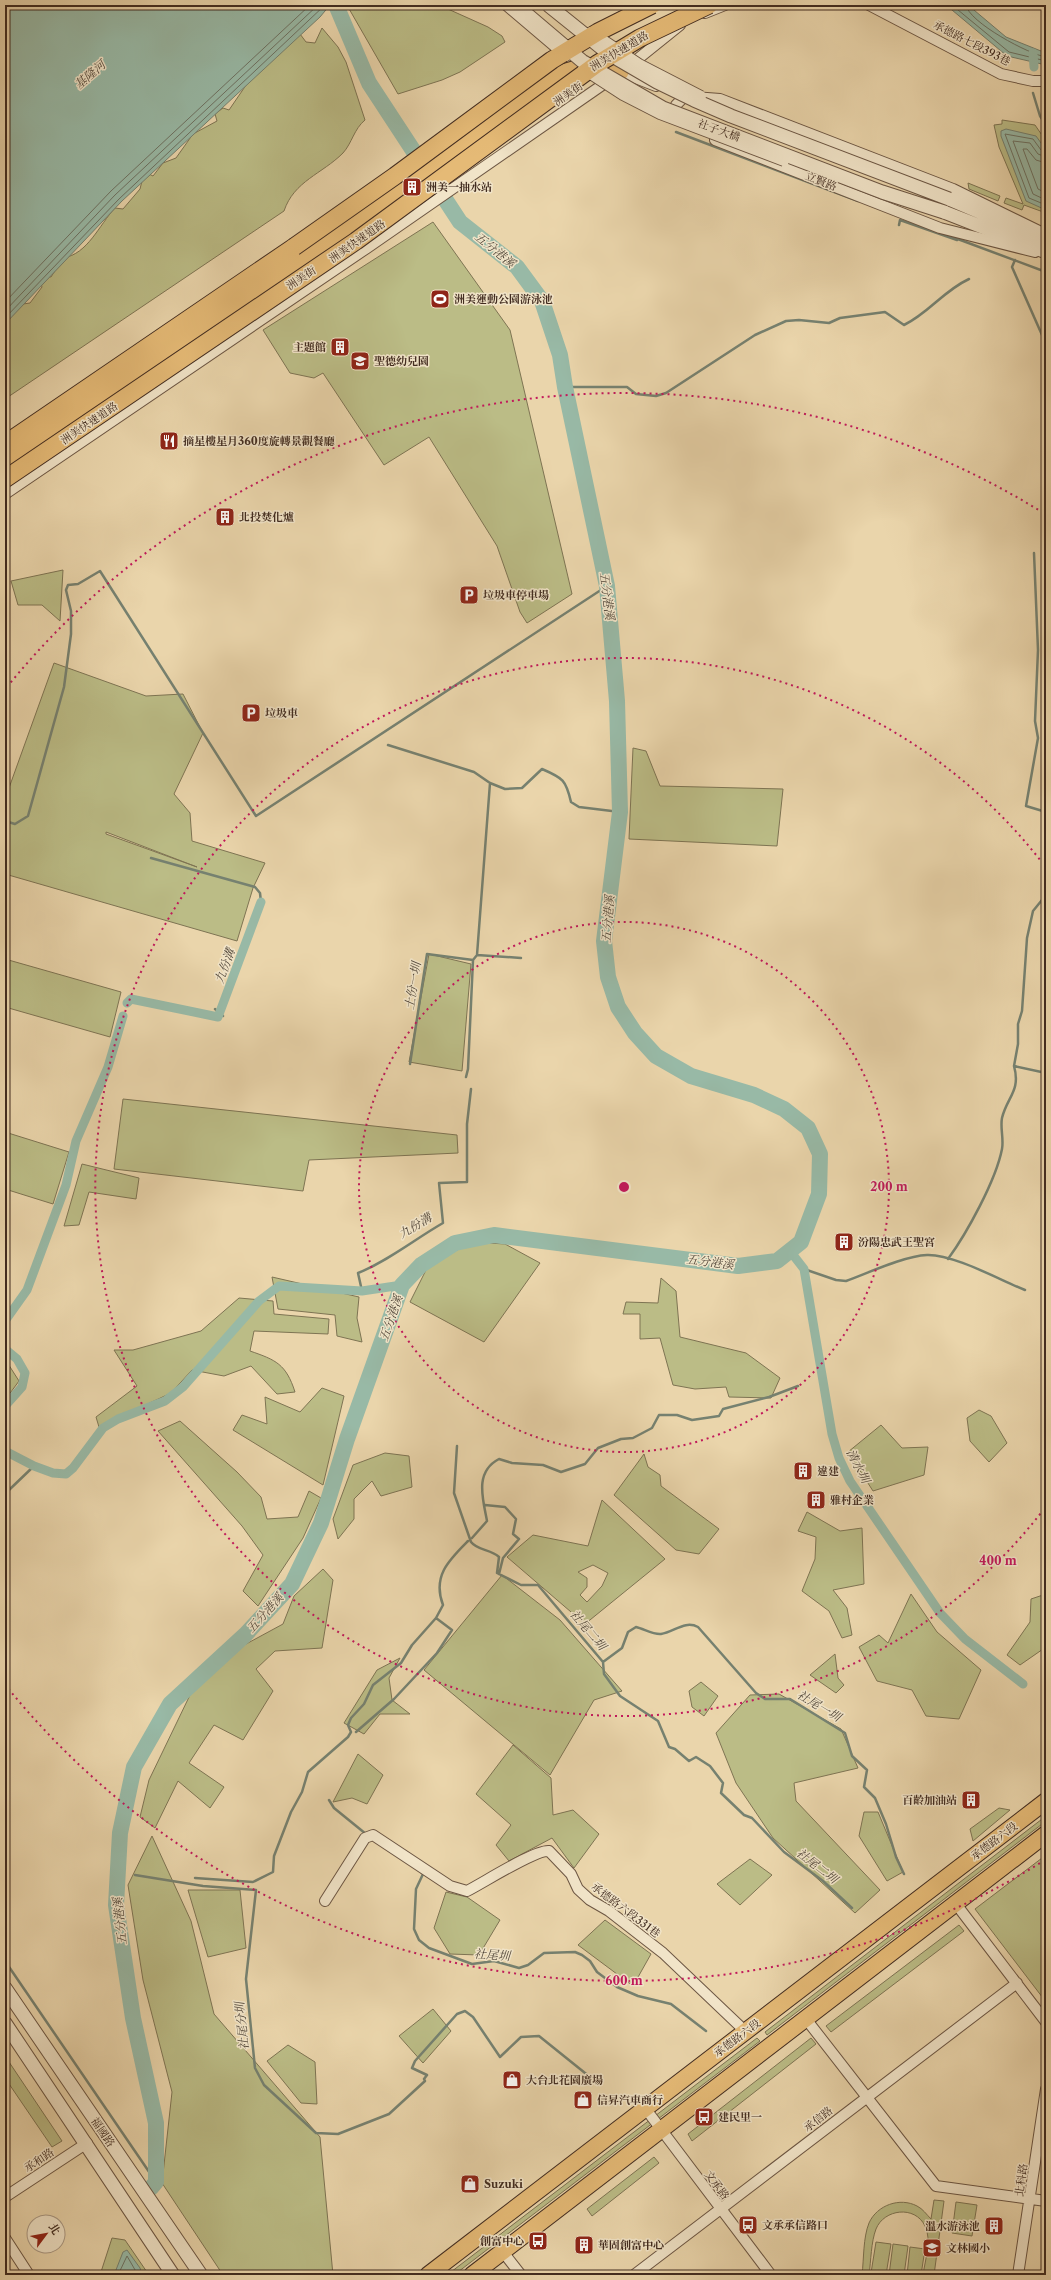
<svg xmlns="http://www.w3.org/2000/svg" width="1051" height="2280" viewBox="0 0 1051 2280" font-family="'Libre Caslon Text','Noto Serif TC',serif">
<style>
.green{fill:#bbbc86;stroke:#7e7453;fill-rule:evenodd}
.water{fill:#98b9a6;stroke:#768170}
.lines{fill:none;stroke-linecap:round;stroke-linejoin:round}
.shore{stroke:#6d7263;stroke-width:1}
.stream{stroke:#768170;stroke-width:2.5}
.canal{stroke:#98b9a6;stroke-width:9}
.river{stroke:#98b9a6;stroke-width:16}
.minor-casing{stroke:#6c5643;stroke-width:12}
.tertiary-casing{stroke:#6c5643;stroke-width:15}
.primary-casing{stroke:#422c20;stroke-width:18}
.trunk-casing{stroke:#422c20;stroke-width:19}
.minor{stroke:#f1e4c8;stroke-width:10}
.tertiary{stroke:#f1e4c8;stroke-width:13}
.primary{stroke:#e5ba76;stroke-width:16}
.trunk{stroke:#e5ba76;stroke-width:17}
.minor-bridge-casing{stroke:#6c5643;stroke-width:12;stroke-linecap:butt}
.tertiary-bridge-casing{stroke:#6c5643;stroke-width:15;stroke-linecap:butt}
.trunk-bridge-casing{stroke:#422c20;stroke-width:19;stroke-linecap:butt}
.minor-bridge{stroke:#f1e4c8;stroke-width:10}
.tertiary-bridge{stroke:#f1e4c8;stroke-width:13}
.trunk-bridge{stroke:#e5ba76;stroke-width:17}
.ring{fill:none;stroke:#c2185b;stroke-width:2;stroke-dasharray:2 4}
.labels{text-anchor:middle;stroke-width:3;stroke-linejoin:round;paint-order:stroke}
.street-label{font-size:11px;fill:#422c20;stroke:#f1e4c8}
.poi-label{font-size:11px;font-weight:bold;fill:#422c20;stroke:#f1e4c8;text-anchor:start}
.water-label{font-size:12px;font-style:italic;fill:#53483b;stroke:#f1e4c8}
.centre{fill:#c2185b;stroke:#f1e4c8;stroke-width:2}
.ring-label{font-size:12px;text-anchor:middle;font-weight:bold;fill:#c2185b;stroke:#f1e4c8;stroke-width:3;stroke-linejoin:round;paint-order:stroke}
</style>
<rect width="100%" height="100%" fill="#ead5ab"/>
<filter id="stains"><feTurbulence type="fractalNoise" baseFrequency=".005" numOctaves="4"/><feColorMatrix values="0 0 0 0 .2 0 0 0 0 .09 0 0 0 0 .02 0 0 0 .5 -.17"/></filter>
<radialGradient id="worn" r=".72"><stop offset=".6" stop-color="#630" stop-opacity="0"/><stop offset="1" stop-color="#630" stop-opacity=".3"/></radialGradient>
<path class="green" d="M350,5H439L488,27L502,36L505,42L460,72L442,80L398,94L348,7Z
M322,28L338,47L346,62L365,120C354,129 352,143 343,153C322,174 294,181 284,211L5,399V322L23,304L30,303L42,287L40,280L44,276L51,277L63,258C88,254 99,225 115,208L123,209L140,189L143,177L147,173L153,176L163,163L176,158L193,134L217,121L215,114L223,108L229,110L255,72L300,34L306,42L315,43Z
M1002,120L1035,125L1046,141V213L1024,205L1022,210L1004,203L1006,198L1023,204L999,147L994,125L1002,124Z
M968,183L1000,196L998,201L969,189Z
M433,222L510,330L572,594L527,623L520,612L497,546L429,437L384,465L323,373L314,378L290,373L263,330Z
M63,570L60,621L42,605H18L11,581Z
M54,663L146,696L183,694L203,733L174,794L190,813L192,841L265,863L253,888L237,941L5,874V799ZM106,832L197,867L106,834Z
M633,748L646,751L660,786L783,789L777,846L629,839Z
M429,954L471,964L462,1071L409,1062Z
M5,959L121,992L110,1037L5,1007Z
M123,1099L457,1135L458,1153L309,1160L303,1191L114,1169Z
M5,1132L69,1152L53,1204L5,1189Z
M82,1164L139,1178L136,1199L89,1192L79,1225L64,1226Z
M473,1242L505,1244L540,1263L484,1342L410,1302L429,1264Z
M272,1277L359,1297L357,1318L362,1342L337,1336L335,1315L278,1309Z
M661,1278L676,1291L680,1337L746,1353L780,1378L771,1398L729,1397L726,1387L695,1389L673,1385L660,1338L640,1339V1314H623L626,1302L658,1303Z
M239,1298L273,1301L274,1314L329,1319L328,1334L254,1331L250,1351C276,1360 286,1364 295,1392L277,1394L251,1366L224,1376L192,1370L171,1393L99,1427L96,1417L137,1386L114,1350H133L201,1331Z
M5,1359L19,1381L5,1400Z
M322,1388L344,1396L323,1485L233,1430L242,1415L267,1424L265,1397L300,1412Z
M979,1410L991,1416L1007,1443L989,1462L970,1441L967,1418Z
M180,1421L237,1472L261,1497L267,1519L298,1517L309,1491L321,1498L303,1538L258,1606L243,1591L263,1555L242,1526L158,1431Z
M881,1425L902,1448L928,1447L924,1475L873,1491L848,1452Z
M385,1453L409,1456L412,1487L381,1496L372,1481L354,1499V1519L338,1539L333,1519L353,1465Z
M644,1454L648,1467L660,1475L661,1486L719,1529L699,1554L676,1550L614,1495Z
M602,1500L665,1559L585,1624L507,1557L533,1535L588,1546ZM593,1565L608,1573L602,1586L587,1602L580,1595L587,1587V1578L578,1572Z
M807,1512L840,1531L862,1528L864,1584L833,1590L847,1608L852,1635L842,1638L829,1611L802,1591L815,1559L816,1537L798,1531Z
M323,1569L333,1580L322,1648L275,1651L256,1669L273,1691L243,1740L214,1725L189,1763L224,1787L210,1808L178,1781L155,1828L140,1817L149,1780L190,1695L235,1650L283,1624L294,1596Z
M502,1575L560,1620L622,1691L594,1700L550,1775L424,1670Z
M911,1594L937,1632L981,1670L959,1719L926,1716L912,1690L877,1681L859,1647L879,1635L888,1643Z
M1046,1594V1647L1020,1665L1007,1655L1030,1622L1031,1599Z
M835,1654L838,1678L844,1685L836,1693L810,1675Z
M400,1658L389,1678L392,1700L410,1714H380L364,1734L344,1723L377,1670Z
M701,1682L718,1696L704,1716L692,1707L689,1691Z
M779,1694L841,1729L858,1768L794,1783L796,1801L880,1890L855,1913L773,1838L736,1783L716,1733L750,1695Z
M513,1745L551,1778L553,1815L573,1810L599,1834L574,1868L552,1838L509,1861L496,1845L511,1825L476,1794Z
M358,1754L383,1775L367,1804L352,1798L333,1802Z
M999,1808L1010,1810L973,1841L970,1829Z
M864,1812H878L903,1872L887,1881L859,1836Z
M1046,1816V1821L767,2035L765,2032Z
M152,1836L191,1921L214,2014L320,2137L333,2275H223L162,2183L172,2092L143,1980L128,1885Z
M1046,1855V2002L975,1909Z
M750,1859L772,1875L740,1905L717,1884Z
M188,1890H240L246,1948L208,1957Z
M446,1892L467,1897L500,1920L479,1955L450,1954L434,1928Z
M605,1920L651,1954L633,1986L578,1945Z
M959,1925L964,1931L831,2032L826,2026Z
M433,2009L451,2031L423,2063L399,2036Z
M757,2038L760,2041L454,2275H447Z
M811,2038L816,2044L692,2141L688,2134Z
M288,2045L315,2062L317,2104L301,2103L267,2061Z
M5,2056L62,2141L52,2147L5,2078Z
M654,2157L659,2163L592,2216L587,2209Z
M934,2200L944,2201L934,2275H923C925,2260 932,2240 925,2226C915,2205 884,2209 876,2229C871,2242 871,2261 869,2275H862C864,2258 863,2238 869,2223C877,2205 900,2197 917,2206C923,2209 926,2214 931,2219Z
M956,2202L977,2205L972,2236L952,2233Z
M112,2238L125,2240L149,2275H100Z
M876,2242L891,2244L886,2275L871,2273Z
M893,2244L908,2246L904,2275H889Z
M910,2247L925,2249L921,2275H907Z"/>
<path class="water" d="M16,5H330L320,17L122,201L5,324V12Z
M946,5H968L1006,37L1046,53V65L1007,56Z
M1006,129L1036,136L1046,150V210L1026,201L1001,136V131Z
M127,2250L140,2268L142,2275H114L123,2252Z"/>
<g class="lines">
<path class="shore" d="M952,5L1009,52L1046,61
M966,5C968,22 1030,55 1046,57
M1046,152L1041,150L1033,139L1005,134L1029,198L1046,205
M1046,157L1038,154L1030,143L1013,141L1033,194L1046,200
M1046,163L1036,160L1027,149H1023L1038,189L1046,193
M5,302L111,191L310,5
M5,311L115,195L318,5
M5,318L119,199L325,5
M118,2275L127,2256L138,2275"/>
<path class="stream" d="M1033,93L1040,116L1046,125
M676,132L858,201
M899,225L900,220L957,240
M947,235L1046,272
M1015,260L1012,267L1046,344
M565,387H627L636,394L656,396L666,393L755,335L786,321L799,320L829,323L840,318L885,312L904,325C929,313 943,291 969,279
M1034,553L1038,650L1035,721L1038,738L1026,806L1046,812
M388,745L474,772L490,783L505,789L522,788L542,769C563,778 566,780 571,802L579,807L620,812
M5,821L15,824L28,816L64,687L71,634V611L66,590L68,585L78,584L100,571L256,816L607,586
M151,858L255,887L260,893L261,902
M477,955L521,958
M473,960L477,955L490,783
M215,1009L223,1016
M410,1064L427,954L473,960
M1014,1066L1018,1044V1024L1022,1011L1027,938L1033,911L1046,895
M466,1077L468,1069L473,960
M948,1259C967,1233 996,1180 1002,1149C1004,1139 1000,1128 1002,1118C1007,1097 1021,1091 1014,1066L1046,1073
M804,1269L836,1280L846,1281C868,1273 904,1256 927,1255C953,1254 1000,1280 1025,1290
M362,1291L358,1273C388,1261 415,1239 443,1223L439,1183L467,1182V1124L471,1089
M457,1446L454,1493L471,1542C478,1551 491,1549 499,1557L497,1573L521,1585H538L603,1662L604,1674L620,1696L658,1721L669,1747L675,1749L689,1761L696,1757L710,1766L723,1783L721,1793L744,1815L752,1818L784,1852L823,1881L852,1908
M9,1490L34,1466
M5,1499L6,1498
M485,1505L505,1507L516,1519L513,1534L519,1539L503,1558L499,1574
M472,1538L487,1521C483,1499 474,1472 499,1459L512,1463L543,1465L561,1472L585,1464L598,1448L621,1439L633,1438L652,1428L659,1415H677L692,1420L719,1416L723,1409L769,1397L798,1386
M603,1662L622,1648L628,1632L636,1627C644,1629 654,1635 661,1634C674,1632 685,1620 698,1627L756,1693L765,1699H790L845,1733L852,1756L867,1770L864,1787L875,1798L886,1824L896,1857L904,1874
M356,1732L394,1699L437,1653L452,1630L436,1618
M329,1800L334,1808L366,1834
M421,1872L423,1874L416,1889L414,1929L419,1940L429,1948L472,1964L494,1961L519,1968L528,1965L544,1953L575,1952L582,1955L590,1961L597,1972L617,1987L638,1996L671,2004L706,2031
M135,1875L203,1886L256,1890L246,1979L255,2068L264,2085L316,2133L338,2134L389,2114L425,2081L424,2079L427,2075L412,2068L415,2061L457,2014L465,2011L473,2017L500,2057L521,2037L539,2036L590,2077
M195,1878L253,1882L273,1872L274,1856L291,1812L302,1792L308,1772L348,1737L351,1732L348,1725L351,1718L364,1704L373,1685L401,1663L412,1645L436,1618L443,1605C432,1576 449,1560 468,1541
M5,1961L156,2182"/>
<path class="canal" d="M1033,53L1034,67
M127,1003L131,999L218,1017L261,902
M790,1251L804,1269L832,1434L839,1458L850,1481L940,1613L965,1639L1023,1684
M5,1321L27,1290L66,1185L76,1141L108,1067L123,1016
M5,1349L17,1359L25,1373L22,1387L5,1406
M5,1451L34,1466L53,1473L66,1474L73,1468L103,1428L118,1419L165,1401L183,1387L259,1301L279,1286L362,1291L402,1285"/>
<path class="river" d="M151,2188L156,2182V2123L133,2018L116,1905L120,1833L134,1767L170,1704L246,1634L292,1584L321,1523L347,1439L402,1285L421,1265L455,1243L494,1235L738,1266L777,1261L801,1242L819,1194L820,1154L808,1128L784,1109L754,1095L691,1076L656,1056L635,1033L618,1007L608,977L604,941L620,812L617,701L607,586L565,387L560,355L542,301L517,267L460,222L369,83L336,5"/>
<defs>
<path id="minor" d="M869,5L1001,74L1033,81H1046
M705,13L725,5
M629,66L680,25
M620,72L656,86
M694,97L720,99L953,189L1041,232
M672,118L676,105L685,96
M715,140L940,228L1035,252
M5,494L367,248L611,79
M325,1901L365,1838L373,1835L450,1886L467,1891C483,1883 536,1849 549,1851L571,1874L578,1889L590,1900L609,1911L663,1953L745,2031
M956,1904L1046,2022
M806,2019L936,2186L1046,2201
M645,2108L771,2275
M5,2197L87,2143
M5,2238L29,2275
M503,2252L521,2275
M634,2275L1017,1983
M1018,2275L1046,2089"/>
<path id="tertiary" d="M949,199L1022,230L1046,238
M944,212L1046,252
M5,1988L201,2275
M5,2023L173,2275"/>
<path id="primary" d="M428,2275L1046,1801
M472,2275L1046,1834"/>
<path id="trunk" d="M5,444L294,247
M5,466L32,444L364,218L556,76C577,66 597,65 620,72"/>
</defs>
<use href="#minor" class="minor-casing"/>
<use href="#tertiary" class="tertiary-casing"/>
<use href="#primary" class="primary-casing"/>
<use href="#trunk" class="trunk-casing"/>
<use href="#minor" class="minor"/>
<use href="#tertiary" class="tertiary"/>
<use href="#primary" class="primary"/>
<use href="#trunk" class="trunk"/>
<defs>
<path id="minor-bridge" d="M506,5L566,56
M591,32L639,64L701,96
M583,69L623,95L660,114L784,161"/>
<path id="tertiary-bridge" d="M516,5L582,61L663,108L882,192L944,212
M548,5L609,54L657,82L694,100L731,116L949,199"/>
<path id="trunk-bridge" d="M294,247L395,176L552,60L598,32L652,5
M5,479L356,241L597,64L640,38L709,5"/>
</defs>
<use href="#minor-bridge" class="minor-bridge-casing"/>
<use href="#tertiary-bridge" class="tertiary-bridge-casing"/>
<use href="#trunk-bridge" class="trunk-bridge-casing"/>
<use href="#minor-bridge" class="minor-bridge"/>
<use href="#tertiary-bridge" class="tertiary-bridge"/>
<use href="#trunk-bridge" class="trunk-bridge"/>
</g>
<g class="ring">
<circle cx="624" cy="1187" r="265"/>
<path d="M1044 1509A529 529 0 1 1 1044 865"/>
<path d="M1045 1860A794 794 0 0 1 7 1687M7 687A794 794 0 0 1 1045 514"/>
</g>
<defs>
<symbol id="building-square" viewBox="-11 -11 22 22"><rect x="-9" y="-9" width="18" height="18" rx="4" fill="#8f2418" stroke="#f1e4c8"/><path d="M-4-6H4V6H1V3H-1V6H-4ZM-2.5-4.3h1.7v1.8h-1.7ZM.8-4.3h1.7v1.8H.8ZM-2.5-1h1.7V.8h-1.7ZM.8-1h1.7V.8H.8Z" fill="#fff"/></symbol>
<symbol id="stadium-square" viewBox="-11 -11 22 22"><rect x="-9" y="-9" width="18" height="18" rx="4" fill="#8f2418" stroke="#f1e4c8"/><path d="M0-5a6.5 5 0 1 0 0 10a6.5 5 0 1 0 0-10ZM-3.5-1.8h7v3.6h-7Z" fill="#fff"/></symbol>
<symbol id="school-square" viewBox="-11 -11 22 22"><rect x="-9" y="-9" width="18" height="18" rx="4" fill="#8f2418" stroke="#f1e4c8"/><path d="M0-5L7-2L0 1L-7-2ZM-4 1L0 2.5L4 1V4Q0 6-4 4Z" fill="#fff"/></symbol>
<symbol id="restaurant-square" viewBox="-11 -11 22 22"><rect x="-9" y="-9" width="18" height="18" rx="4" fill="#8f2418" stroke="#f1e4c8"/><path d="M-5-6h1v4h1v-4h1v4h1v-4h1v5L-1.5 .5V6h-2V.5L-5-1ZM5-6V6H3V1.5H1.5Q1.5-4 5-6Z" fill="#fff"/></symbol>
<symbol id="parking-square" viewBox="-11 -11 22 22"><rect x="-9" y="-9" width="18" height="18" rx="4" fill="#8f2418" stroke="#f1e4c8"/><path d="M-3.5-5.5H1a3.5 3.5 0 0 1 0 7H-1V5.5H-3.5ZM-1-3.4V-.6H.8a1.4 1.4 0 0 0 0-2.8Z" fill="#fff"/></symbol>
<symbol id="shop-square" viewBox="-11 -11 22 22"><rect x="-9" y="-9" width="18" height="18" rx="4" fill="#8f2418" stroke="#f1e4c8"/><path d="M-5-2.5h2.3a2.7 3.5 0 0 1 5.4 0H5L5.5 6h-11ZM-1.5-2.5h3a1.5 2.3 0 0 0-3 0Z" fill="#fff"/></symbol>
<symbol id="bus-square" viewBox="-11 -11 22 22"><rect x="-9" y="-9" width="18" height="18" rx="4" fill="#8f2418" stroke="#f1e4c8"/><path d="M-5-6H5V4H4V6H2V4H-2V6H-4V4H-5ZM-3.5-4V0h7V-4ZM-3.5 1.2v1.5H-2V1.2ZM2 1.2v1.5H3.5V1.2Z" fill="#fff"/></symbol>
</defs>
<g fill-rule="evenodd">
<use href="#building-square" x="401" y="176" width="22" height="22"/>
<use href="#stadium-square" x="429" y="288" width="22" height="22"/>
<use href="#building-square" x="329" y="336" width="22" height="22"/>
<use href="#school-square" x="349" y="350" width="22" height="22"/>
<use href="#restaurant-square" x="158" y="430" width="22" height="22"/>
<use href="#building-square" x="214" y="506" width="22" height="22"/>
<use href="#parking-square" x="458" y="584" width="22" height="22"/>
<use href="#parking-square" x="240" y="702" width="22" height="22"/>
<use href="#building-square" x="833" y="1231" width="22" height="22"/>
<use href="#building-square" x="792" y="1460" width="22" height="22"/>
<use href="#building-square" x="805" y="1489" width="22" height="22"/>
<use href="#building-square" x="960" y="1789" width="22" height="22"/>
<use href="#shop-square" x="501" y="2069" width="22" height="22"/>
<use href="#shop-square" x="572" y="2089" width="22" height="22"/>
<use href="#bus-square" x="693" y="2106" width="22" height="22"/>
<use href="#shop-square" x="459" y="2173" width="22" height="22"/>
<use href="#bus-square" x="737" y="2214" width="22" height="22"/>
<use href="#building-square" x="983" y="2215" width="22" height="22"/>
<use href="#bus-square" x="527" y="2230" width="22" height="22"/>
<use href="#building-square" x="573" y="2234" width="22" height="22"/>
<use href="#school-square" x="921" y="2237" width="22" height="22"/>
</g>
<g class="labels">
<g class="street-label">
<text transform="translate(972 43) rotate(27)" y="4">承德路七段393巷</text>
<text transform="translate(619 51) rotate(-31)" y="4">洲美快速道路</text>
<text transform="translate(568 94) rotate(-35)" y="4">洲美街</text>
<text transform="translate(719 130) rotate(20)" y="4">社子大橋</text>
<text transform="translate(821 181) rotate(21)" y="4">立賢路</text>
<text transform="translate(357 241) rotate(-35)" y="4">洲美快速道路</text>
<text transform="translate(301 278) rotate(-34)" y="4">洲美街</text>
<text transform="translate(89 423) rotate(-34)" y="4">洲美快速道路</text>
<text transform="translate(994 1841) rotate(-37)" y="4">承德路六段</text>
<text transform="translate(626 1910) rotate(37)" y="4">承德路六段331巷</text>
<text transform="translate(737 2038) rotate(-37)" y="4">承德路六段</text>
<text transform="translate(818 2119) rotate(-38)" y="4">承信路</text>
<text transform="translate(103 2132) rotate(56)" y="4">福國路</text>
<text transform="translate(39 2160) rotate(-34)" y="4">承和路</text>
<text transform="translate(1021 2180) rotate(-82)" y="4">北科路</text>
<text transform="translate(717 2185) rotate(53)" y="4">文承路</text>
</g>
<g class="poi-label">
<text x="426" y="191">洲美一抽水站</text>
<text x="454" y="303">洲美運動公園游泳池</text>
<text x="326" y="351" text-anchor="end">主題館</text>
<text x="374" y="365">聖德幼兒園</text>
<text x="183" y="445">摘星樓星月360度旋轉景觀餐廳</text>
<text x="239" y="521">北投焚化爐</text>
<text x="483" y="599">垃圾車停車場</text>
<text x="265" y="717">垃圾車</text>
<text x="858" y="1246">汾陽忠武王聖宮</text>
<text x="817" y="1475">違建</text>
<text x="830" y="1504">雅村企業</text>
<text x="957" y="1804" text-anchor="end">百齡加油站</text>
<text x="526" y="2084">大台北花園廣場</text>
<text x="597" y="2104">信昇汽車商行</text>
<text x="718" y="2121">建民里一</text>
<text x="484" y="2188">Suzuki</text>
<text x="762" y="2229">文承承信路口</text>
<text x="980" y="2230" text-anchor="end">溫水游泳池</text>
<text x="524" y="2245" text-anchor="end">創富中心</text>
<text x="598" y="2249">華固創富中心</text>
<text x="946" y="2252">文林國小</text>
</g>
<g class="water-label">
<text transform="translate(90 75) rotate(-41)" y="4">基隆河</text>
<text transform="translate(495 250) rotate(39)" y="4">五分港溪</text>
<text transform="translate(607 596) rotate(83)" y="4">五分港溪</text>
<text transform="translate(608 919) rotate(-85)" y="4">五分港溪</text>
<text transform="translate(225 966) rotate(-70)" y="4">九份溝</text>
<text transform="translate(413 986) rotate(-81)" y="4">土份一圳</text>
<text transform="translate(415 1226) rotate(-31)" y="4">九份溝</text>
<text transform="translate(710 1262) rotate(7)" y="4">五分港溪</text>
<text transform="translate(391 1318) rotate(-71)" y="4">五分港溪</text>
<text transform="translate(858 1466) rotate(63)" y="4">清水圳</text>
<text transform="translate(265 1613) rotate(-48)" y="4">五分港溪</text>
<text transform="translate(588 1630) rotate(50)" y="4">社尾二圳</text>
<text transform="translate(819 1706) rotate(31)" y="4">社尾一圳</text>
<text transform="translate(817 1866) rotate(38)" y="4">社尾二圳</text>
<text transform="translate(120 1921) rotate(-96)" y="4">五分港溪</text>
<text transform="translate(492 1955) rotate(4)" y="4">社尾圳</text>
<text transform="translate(242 2026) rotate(-96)" y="4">社尾分圳</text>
</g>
</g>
<circle cx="624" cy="1187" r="6" class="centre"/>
<g class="ring-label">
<text x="889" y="1191">200 m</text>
<text x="998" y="1565">400 m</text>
<text x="624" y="1985">600 m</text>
</g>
<rect width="1051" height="2280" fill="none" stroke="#ead5ab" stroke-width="20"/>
<rect x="6" y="6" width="1039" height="2268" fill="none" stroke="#422c20" stroke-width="2"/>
<rect x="10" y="10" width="1031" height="2260" fill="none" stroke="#422c20"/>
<g transform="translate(46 2234) rotate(58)"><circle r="19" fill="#f1e4c8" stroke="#ab9a85"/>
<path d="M0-3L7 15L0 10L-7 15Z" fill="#8f2418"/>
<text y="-6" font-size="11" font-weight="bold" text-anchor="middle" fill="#422c20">北</text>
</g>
<rect width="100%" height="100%" filter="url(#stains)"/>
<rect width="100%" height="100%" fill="url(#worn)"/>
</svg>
